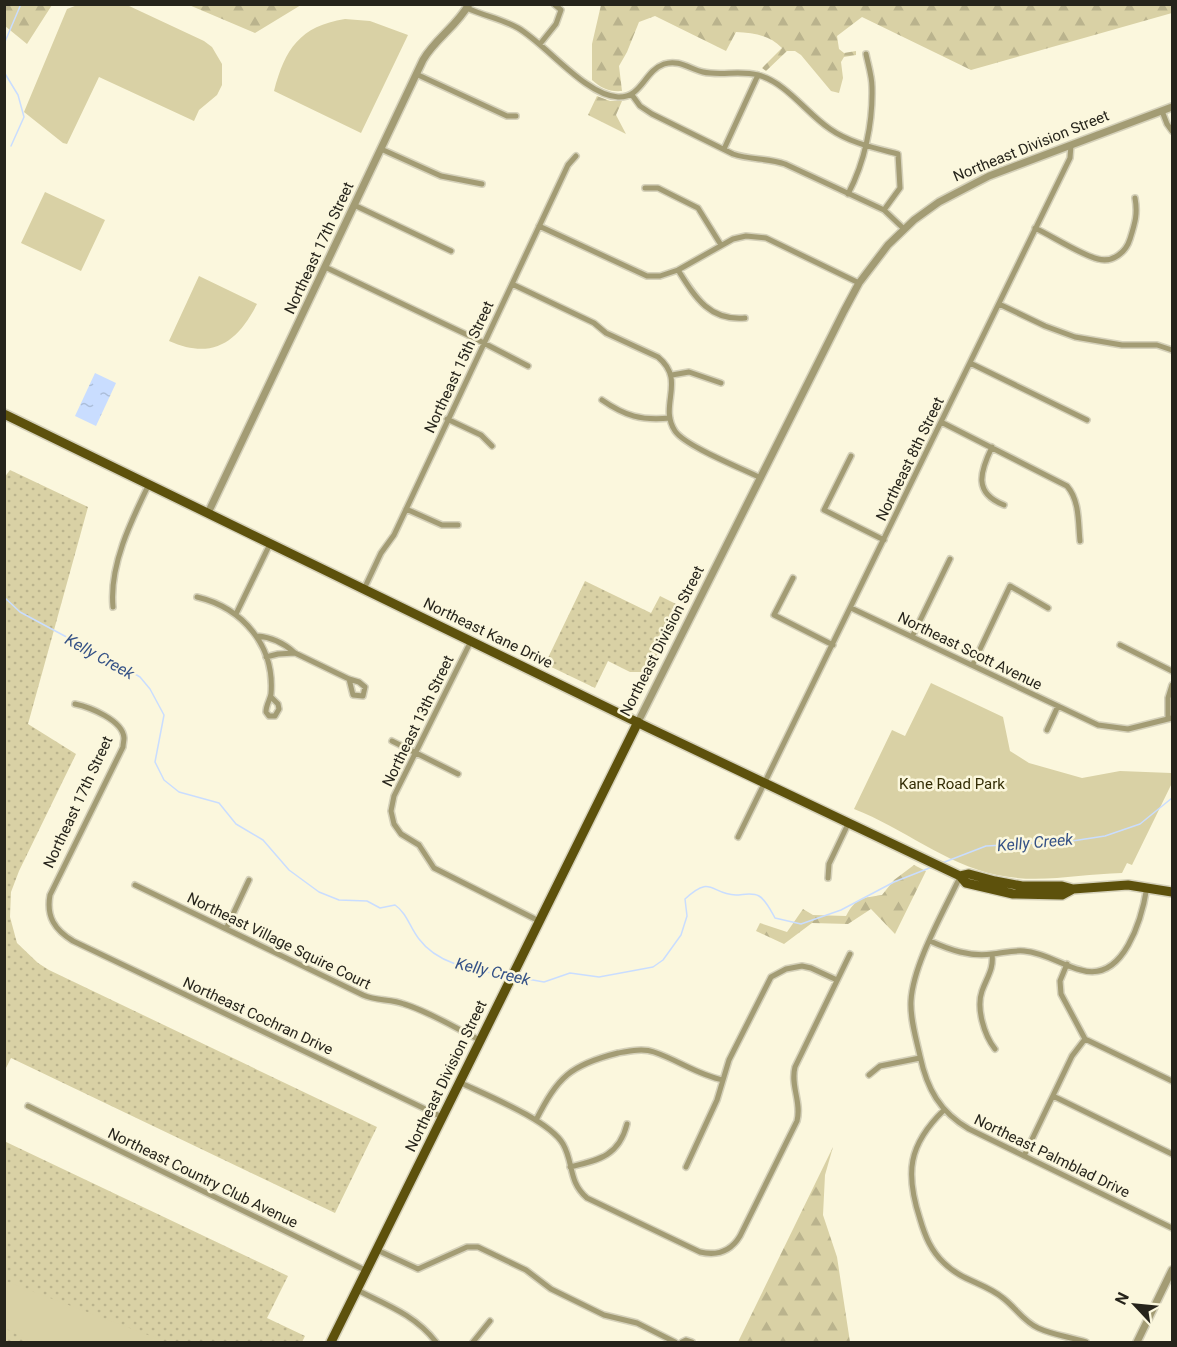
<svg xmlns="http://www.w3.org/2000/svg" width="1177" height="1347" viewBox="0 0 1177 1347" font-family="Roboto,sans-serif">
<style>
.grass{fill:url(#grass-dots)}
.forest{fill:url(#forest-firs)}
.park{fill:#d9d1a5}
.water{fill:url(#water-ripples)}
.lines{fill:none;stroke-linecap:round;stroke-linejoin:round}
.stream{stroke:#c9ddff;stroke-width:1.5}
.minor-casing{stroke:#d5d1ba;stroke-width:8}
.tertiary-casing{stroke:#d5d1ba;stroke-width:10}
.primary-casing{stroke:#d5d1ba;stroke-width:12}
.minor{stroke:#a39c74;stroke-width:5}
.tertiary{stroke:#a39c74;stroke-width:7}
.primary{stroke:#5d510c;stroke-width:9}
.labels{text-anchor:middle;stroke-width:5;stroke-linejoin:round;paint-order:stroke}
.street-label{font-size:15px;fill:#26241b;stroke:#fbf7dd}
.park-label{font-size:15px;fill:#342d05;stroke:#fbf7dd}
.water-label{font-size:16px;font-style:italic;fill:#345186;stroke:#fbf7dd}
</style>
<defs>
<pattern id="grass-dots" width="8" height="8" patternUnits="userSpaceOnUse" patternTransform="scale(1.5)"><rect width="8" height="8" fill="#d9d1a5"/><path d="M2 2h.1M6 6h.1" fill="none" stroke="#bab38d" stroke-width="1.8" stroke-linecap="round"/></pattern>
<pattern id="forest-firs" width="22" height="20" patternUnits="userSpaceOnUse" patternTransform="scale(1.5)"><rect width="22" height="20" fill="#d9d1a5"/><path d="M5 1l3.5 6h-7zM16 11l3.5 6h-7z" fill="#bab38d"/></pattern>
<pattern id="water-ripples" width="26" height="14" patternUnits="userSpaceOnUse" patternTransform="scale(1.5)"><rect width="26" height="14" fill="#c9ddff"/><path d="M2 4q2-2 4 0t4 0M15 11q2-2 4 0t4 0" fill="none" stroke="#acbeda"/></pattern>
</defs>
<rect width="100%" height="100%" fill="#fbf7dd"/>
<path class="grass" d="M10,470L88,507L28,724L76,754L19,871L11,892L10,917L17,943L38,963L49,970L377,1127L335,1213L11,1058L5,1070L4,478Z
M585,581L651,613L660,596L684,608L662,645L649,672H630L608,661L595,688L545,664Z
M4,1141L288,1276L267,1318L305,1336L302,1342H5Z"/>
<path class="forest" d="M4,5L5,4L52,5L27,44L5,26Z
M189,5H301L255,33Z
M601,5L1172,4V13L971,70L862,17L837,36L839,49L844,53L856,51V55L844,57L841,62L843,78L839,93L831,91L801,55L795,51H787L766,71L762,68L782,48C769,35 754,33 736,32L726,51L655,16L639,22L627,52L619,66L622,91C609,92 601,88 592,80V44Z
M597,96L610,101H622L616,115L626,134L588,115Z
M914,865L926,871L895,934L871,909L848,924L812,923L784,944L756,931L760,923L787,932L803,909L813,915L846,916C856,897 863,898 882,895L894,880Z
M833,1147L825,1175L823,1215L837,1257L850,1342H738Z"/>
<path class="park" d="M80,4L127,5L204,41L212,47L222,64V85L217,95L199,110L194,121L99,77L67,144L63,143L24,112L67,9Z
M345,19L370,21L408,35L361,133L274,91C285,49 300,26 345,19Z
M45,192L105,220L81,271L21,243Z
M199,276L257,304C237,343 212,360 169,341Z
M931,683L1003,717L1010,751L1029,763L1082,778L1120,771L1171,773L1172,770V783L1132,865L1127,863L1122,873C1080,874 1039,884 997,875C945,864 903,828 854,809L892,730L905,736Z
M5,1281L156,1338L165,1342H31L5,1328Z"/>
<path class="water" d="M95,373L116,383L96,426L75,416Z"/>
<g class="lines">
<path class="stream" d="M4,44L21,4
M4,72L18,95L24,117L11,146
M4,597L20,612L74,641L105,656L140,677L150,689L164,715L155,762L164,780L179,792L219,803L236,824L263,840L289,870L319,892L339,900L367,901L380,908L395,905C407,913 410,928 419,939C439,966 477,970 508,976
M942,863L986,846L1072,841L1105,836L1140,824L1172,798
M516,977L544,982L570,973L599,977L653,967L663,960L681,935L687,916L685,899C712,874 710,894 736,895C743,895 752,892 759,896C766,900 771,911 775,918L801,924L841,910L894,882L932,867"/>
<defs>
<path id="minor" d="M467,8C484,16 502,19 518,28C547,45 585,95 618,97C642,98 644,71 664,64C679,59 690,69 703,72C721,76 740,70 758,75C787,83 806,113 830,129C850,143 875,148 898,154L900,188L884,210
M540,44L556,24L561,10L554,4
M416,74L507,116H516
M632,95L640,106L652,114L733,154C750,160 768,158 785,164L884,210L904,229
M1162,111L1167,124L1172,131
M381,149L441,176L482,184
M724,149L758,75
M645,188H658L698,208L721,245
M848,194C865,162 873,122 872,87C872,76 868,64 866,54
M354,205L451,251
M539,226L647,276H660L678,270L733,239L746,236L766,238L859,283
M1035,228C1052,236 1081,255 1098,259C1113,263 1126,252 1130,239C1135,223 1138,214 1135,198
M325,267L476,339L528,366
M678,270C695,297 709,321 745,318
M512,284L594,323L606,333L658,357C687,381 658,405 675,431C685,446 741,468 761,478
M999,304L1045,326L1075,337L1122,345H1157L1172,350
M970,363L1087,420
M672,375L689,372L721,383
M602,400C625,416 642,421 670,418
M447,419L481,435L492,446
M941,422L1067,486C1080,501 1078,523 1080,541
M992,447C980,472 973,493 1004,505
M851,456L824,510L884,540
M406,509L442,525H458
M793,578L774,615L833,645
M364,589L381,553L394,535L568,165L576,156
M197,597C243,608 275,646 271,694C270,700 266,705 266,712L269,716H275L279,709L278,704L271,697
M113,607C109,566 131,521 149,484
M851,608L1098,725L1128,729L1172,718
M236,614L270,544
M257,636C271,637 285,644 295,653L349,679L359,682L365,687L363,696L353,695L349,679
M912,637L950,559
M471,641L394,796L391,811L394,824L401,834L419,845L434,868L539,921
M1120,645L1172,671
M266,657L278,654L295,653
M973,664L1010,586L1048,608
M75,704C89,707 123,720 124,738C124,741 123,744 123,747L50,895C46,917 55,930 73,941L442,1117
M1168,718V698L1172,685
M1047,730L1058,706
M392,741L458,774
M738,837L1070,158L1071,145
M960,877C944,911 913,964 911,1001C910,1019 916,1038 920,1056C927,1089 940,1112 969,1129L1172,1228
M828,878L829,864L849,822
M135,885L363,995C376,1001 390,999 404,1004C430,1012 455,1028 480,1040
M226,929L249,880
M930,941C950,950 970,957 992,954C1003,953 1013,950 1024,951C1046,953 1061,965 1081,970C1124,983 1142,918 1147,887
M992,954C994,969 987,977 982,991C976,1008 984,1035 995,1049
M1067,964L1060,981L1061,994L1085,1039L1172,1081
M869,1075L880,1066L920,1058
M459,1082C486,1095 549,1120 563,1144C574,1163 568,1182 587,1198L700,1252C717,1256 731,1251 740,1236L797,1121C802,1102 790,1086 795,1067L850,954
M1053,1096L1172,1154
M28,1106L367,1271
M944,1110C908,1145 905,1173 920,1219C925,1236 931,1251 944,1263C962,1281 985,1283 1003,1298C1016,1308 1023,1321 1038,1328C1053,1335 1070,1337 1086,1342
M536,1120C558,1077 570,1065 618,1053C629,1051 643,1048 654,1052C678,1060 698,1075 723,1080
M1024,1156L1072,1056L1085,1039
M570,1167C599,1160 619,1156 627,1124
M686,1167L717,1100L729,1060L771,977L786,969L802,966L811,968L837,980
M377,1250L418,1269L467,1247H478L526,1270L551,1289L604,1315L637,1323L675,1342
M357,1290C387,1305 415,1315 436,1342
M473,1342L490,1321
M682,1342L686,1340L692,1342"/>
<path id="tertiary" d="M208,513L423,60C435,39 457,26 469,4
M638,722L844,311L859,283L888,245L914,220L939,202L989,176L1172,107
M1137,1342L1172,1270"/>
<path id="primary" d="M4,414L649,728L960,876L966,883L1013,894L1062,895L1073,889
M960,876L969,874L995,881L1022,886H1062L1073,889L1128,885L1172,892
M331,1342L638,722"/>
</defs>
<use href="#minor" class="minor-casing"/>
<use href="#tertiary" class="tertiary-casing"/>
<use href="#primary" class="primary-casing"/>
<use href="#minor" class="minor"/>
<use href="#tertiary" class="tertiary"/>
<use href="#primary" class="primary"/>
</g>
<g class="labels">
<g class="street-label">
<text transform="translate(1031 146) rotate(-22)" y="5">Northeast Division Street</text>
<text transform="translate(319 248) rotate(-65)" y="5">Northeast 17th Street</text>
<text transform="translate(459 367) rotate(-65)" y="5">Northeast 15th Street</text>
<text transform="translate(910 459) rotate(-64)" y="5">Northeast 8th Street</text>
<text transform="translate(488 633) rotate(26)" y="5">Northeast Kane Drive</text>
<text transform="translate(662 641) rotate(-63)" y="5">Northeast Division Street</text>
<text transform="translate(970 651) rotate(26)" y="5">Northeast Scott Avenue</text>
<text transform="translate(418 721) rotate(-64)" y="5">Northeast 13th Street</text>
<text transform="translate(78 802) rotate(-65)" y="5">Northeast 17th Street</text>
<text transform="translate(279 941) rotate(26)" y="5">Northeast Village Squire Court</text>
<text transform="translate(258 1016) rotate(25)" y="5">Northeast Cochran Drive</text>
<text transform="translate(446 1076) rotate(-64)" y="5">Northeast Division Street</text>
<text transform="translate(1052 1156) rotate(26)" y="5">Northeast Palmblad Drive</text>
<text transform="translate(203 1178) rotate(26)" y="5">Northeast Country Club Avenue</text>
</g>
<g class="park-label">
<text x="952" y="789">Kane Road Park</text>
</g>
<g class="water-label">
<text transform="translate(100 656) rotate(29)" y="6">Kelly Creek</text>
<text transform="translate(1035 842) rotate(-5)" y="6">Kelly Creek</text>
<text transform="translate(493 971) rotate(13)" y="6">Kelly Creek</text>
</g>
</g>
<rect width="1177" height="1347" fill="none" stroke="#26241b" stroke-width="12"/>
<g transform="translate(1135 1305) rotate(296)" stroke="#fbf7dd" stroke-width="4.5" paint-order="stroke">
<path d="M0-4.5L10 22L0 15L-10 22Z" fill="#26241b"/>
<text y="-9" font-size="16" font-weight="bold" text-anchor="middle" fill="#26241b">N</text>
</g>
</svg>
